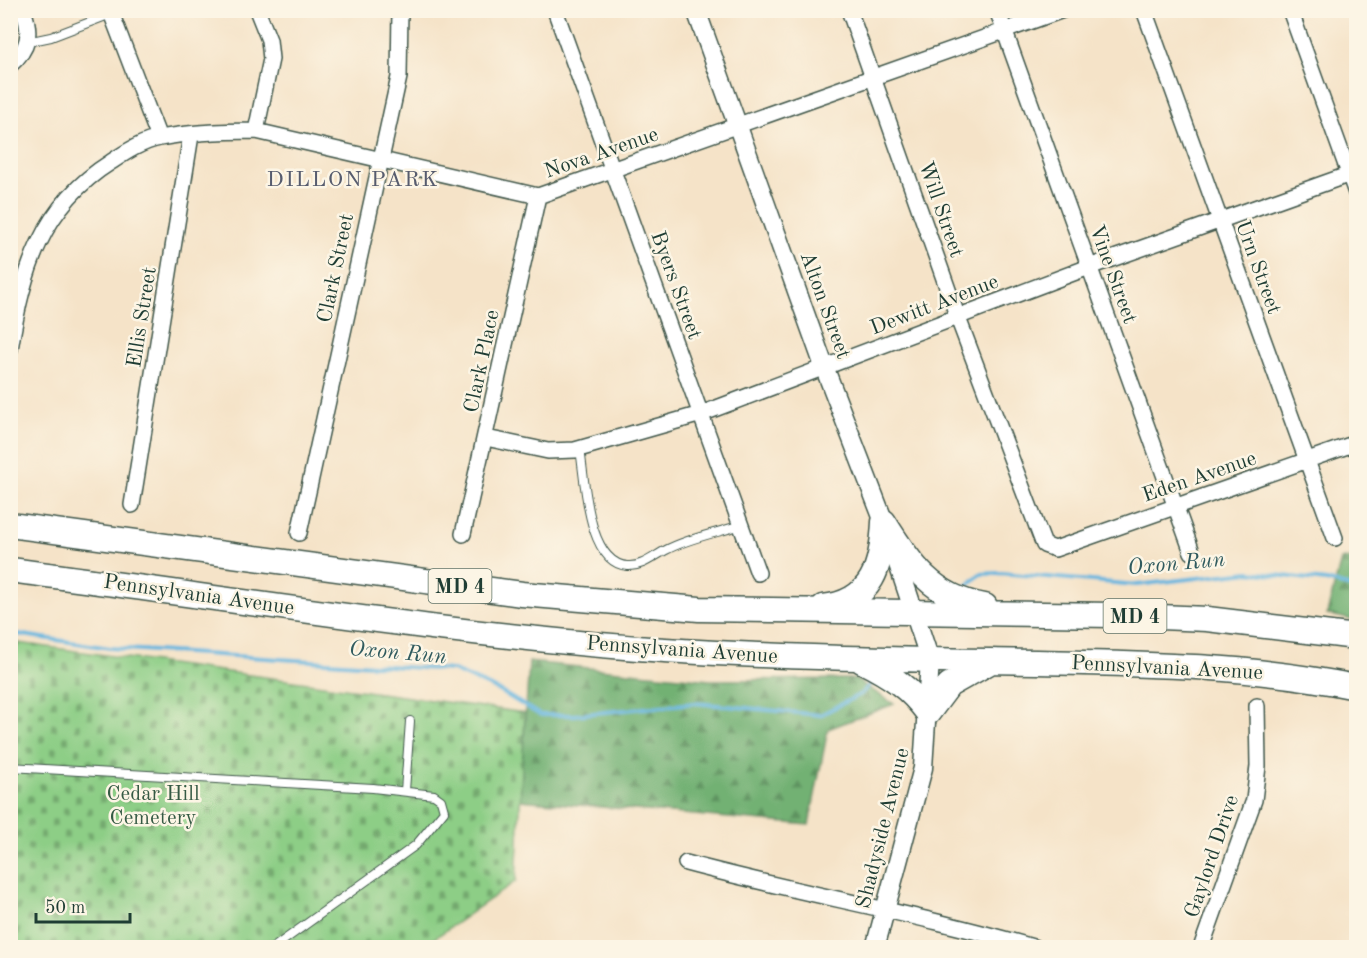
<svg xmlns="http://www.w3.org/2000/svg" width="1367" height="958" viewBox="0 0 1367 958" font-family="'Old Standard TT',serif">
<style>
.forest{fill:url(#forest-firs);stroke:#487754;stroke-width:1.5}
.cemetery{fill:url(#cemetery-stones);stroke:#56865d;stroke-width:1.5}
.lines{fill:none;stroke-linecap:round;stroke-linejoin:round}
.stream{stroke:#63b5df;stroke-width:4}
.service-casing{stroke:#3f564a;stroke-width:10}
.minor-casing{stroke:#3f564a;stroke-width:18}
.tertiary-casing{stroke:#3f564a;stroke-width:21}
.trunk-casing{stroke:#3f564a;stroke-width:27}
.service{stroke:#fff;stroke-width:8}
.minor{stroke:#fff;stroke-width:15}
.tertiary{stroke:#fff;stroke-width:18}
.trunk{stroke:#fff;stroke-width:24}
.labels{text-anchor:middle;stroke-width:5;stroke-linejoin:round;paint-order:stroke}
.shield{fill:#fcf5e5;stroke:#617469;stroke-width:1.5}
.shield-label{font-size:20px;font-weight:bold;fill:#1f3d34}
.street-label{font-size:21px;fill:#1f3d34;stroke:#fcf5e5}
.park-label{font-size:21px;fill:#355a44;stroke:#fcf5e5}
.neighbourhood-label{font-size:22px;letter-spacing:1.5px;fill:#575c6e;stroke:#fcf5e5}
.water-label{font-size:22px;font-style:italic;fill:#305b5f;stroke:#fcf5e5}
</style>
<defs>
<pattern id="forest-firs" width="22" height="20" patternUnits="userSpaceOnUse" patternTransform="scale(1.5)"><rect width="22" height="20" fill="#72b173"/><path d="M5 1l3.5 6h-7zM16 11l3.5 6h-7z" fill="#5d915f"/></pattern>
<pattern id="cemetery-stones" width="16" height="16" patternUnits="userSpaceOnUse" patternTransform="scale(1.5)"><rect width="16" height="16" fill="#8dce86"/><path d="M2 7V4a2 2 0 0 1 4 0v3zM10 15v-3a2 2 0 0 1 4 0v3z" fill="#73a86e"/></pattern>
</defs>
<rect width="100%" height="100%" fill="#fcf5e5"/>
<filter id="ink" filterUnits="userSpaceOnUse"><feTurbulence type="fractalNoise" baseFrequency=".0167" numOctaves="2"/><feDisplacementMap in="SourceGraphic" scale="12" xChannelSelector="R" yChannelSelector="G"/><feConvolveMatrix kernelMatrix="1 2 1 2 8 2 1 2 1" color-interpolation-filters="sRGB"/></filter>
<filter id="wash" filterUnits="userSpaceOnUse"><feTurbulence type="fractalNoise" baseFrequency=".008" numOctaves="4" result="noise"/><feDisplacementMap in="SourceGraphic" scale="24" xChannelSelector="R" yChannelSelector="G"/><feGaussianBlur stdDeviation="1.35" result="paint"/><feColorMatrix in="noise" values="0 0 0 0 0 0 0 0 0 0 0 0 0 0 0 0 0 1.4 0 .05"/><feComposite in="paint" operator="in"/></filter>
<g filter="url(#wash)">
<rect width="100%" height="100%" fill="#f5e3c8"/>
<path class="forest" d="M1356,557V621L1327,614L1341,560Z
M529,662L710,680L855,679L894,704L828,729L809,825L520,800Z"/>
<path class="cemetery" d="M11,642L525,713L516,881L422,947L11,948Z"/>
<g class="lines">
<path class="stream" d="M966,587L980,574L1001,573L1137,585L1249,572L1326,581L1356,588
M10,633L110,648L452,670L498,690L540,715H575L695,703L820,715L861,694L872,682"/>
</g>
</g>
<g filter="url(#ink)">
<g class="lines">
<defs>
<path id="service" d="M27,42L51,37L111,14
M580,449C585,479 587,564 628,566C642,567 654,556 666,550C688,538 717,533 741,525
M10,767L373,788L434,795L441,800L444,811L416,845L273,948
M405,791L410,721
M716,948H722"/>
<path id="minor" d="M110,10L159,138
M555,10L758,573
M849,10L958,318L1044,545L1055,549L1356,443
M997,10L1192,552
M1144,10L1335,538
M1290,10L1356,193
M10,65C29,49 32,33 23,10
M256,131L271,59L269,40L257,10
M10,349C23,271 41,206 111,162C126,152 143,141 160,138C191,132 225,131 256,131L538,196L1063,10
M486,438L548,451L575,450L701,414L1089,267L1356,172
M132,505L191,135
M299,533L399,77L400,10
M463,534L538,196
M686,863C802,894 920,914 1036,948
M1201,948L1254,800L1258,766L1257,706"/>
<path id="tertiary" d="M696,10L825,369L884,522L930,660L923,768L875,948"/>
<path id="trunk" d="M884,522C910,564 933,598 985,606
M10,525L522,594L699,609L1113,615L1207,619L1356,637
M10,570C228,598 446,635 665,650C774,657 882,659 991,661C1117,664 1231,662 1356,687
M823,607C873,602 882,565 884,522
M862,661C890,675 910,688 928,713L949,685L988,663"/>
</defs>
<use href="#service" class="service-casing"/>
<use href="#minor" class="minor-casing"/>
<use href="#tertiary" class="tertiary-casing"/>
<use href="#trunk" class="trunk-casing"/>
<use href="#service" class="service"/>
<use href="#minor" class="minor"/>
<use href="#tertiary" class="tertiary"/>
<use href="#trunk" class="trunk"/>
</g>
</g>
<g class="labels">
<g class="shield">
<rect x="428.5" y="569" width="63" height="34" rx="4.5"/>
<rect x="1103.5" y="599" width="63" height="34" rx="4.5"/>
</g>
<g class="shield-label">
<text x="460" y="593">MD 4</text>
<text x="1135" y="623">MD 4</text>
</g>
<g class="street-label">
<text transform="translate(601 152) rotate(-19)" y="7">Nova Avenue</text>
<text transform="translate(942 209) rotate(71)" y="7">Will Street</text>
<text transform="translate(1259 267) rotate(70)" y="7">Urn Street</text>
<text transform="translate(335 268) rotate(-78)" y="7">Clark Street</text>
<text transform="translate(1114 274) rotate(70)" y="7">Vine Street</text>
<text transform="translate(677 285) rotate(70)" y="7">Byers Street</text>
<text transform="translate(934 304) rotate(-21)" y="7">Dewitt Avenue</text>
<text transform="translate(826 305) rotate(70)" y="7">Alton Street</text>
<text transform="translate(141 317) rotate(-81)" y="7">Ellis Street</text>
<text transform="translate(481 361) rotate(-78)" y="7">Clark Place</text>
<text transform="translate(1199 476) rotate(-19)" y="7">Eden Avenue</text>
<text transform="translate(199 594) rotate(8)" y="7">Pennsylvania Avenue</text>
<text transform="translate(682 649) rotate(4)" y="7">Pennsylvania Avenue</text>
<text transform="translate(1167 667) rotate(3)" y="7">Pennsylvania Avenue</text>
<text transform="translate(882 828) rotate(-76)" y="7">Shadyside Avenue</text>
<text transform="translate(1211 856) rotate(-71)" y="7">Gaylord Drive</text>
</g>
<g class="park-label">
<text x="153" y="800">Cedar Hill<tspan x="153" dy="24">Cemetery</tspan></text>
</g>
<g class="neighbourhood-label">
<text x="353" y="186">DILLON PARK</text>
</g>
<g class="water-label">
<text transform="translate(1176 562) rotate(-5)" y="8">Oxon Run</text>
<text transform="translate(398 651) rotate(5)" y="8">Oxon Run</text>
</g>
</g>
<rect width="1367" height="958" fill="none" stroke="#fcf5e5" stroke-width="36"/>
<path d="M36 913v9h94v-9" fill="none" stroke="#1f3d34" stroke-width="3"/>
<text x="45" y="913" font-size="18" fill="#1f3d34" stroke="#fcf5e5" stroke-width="4.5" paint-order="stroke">50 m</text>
</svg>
